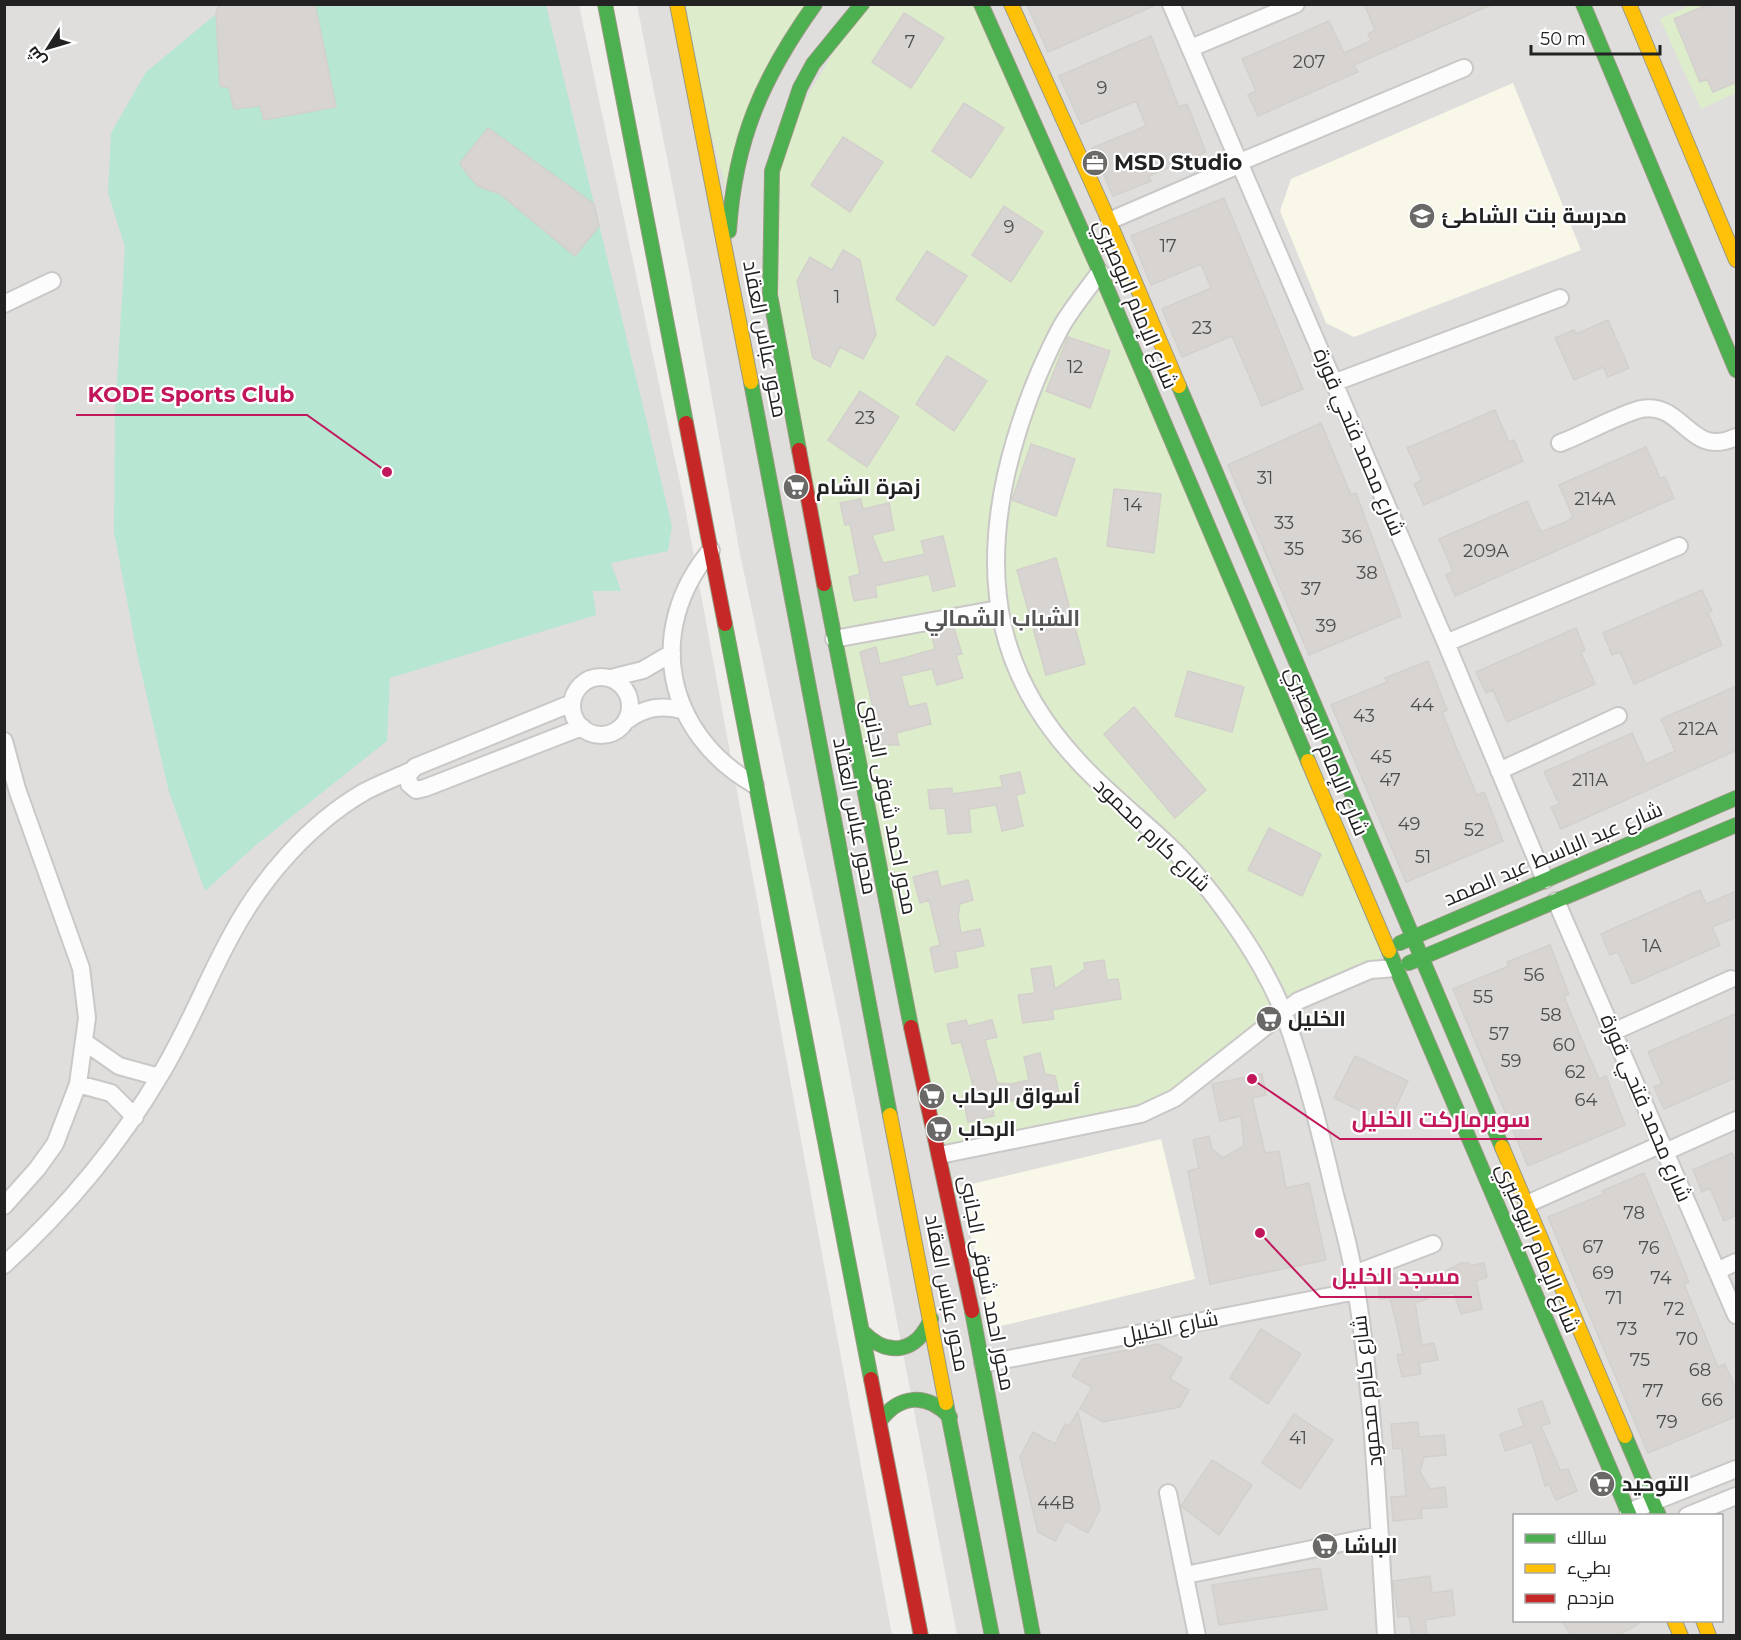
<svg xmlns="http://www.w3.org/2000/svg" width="1741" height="1640" viewBox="0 0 1741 1640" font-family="Montserrat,Cairo,sans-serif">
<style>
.residential{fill:#dfdedc;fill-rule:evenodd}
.education{fill:#f8f7e8}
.grass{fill:#ddeccb}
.pitch{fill:#b7e6d2}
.building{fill:#d7d4d2;stroke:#d3d0cc;stroke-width:1.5}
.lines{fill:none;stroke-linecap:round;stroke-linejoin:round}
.street-casing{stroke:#c9c8c7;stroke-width:20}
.fast-casing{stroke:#999a82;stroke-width:16}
.slow-casing{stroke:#999a82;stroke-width:16}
.jam-casing{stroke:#999a82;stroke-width:16}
.street{stroke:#fdfcfc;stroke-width:16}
.fast{stroke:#4caf50;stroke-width:14}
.slow{stroke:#ffc107;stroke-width:14}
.jam{stroke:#c62828;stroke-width:14}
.labels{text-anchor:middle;stroke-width:4.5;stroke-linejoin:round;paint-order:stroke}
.number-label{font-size:18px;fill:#4f4e4e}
.poi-label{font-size:21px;font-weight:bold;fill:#222;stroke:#fff;text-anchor:start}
.street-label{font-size:21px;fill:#222;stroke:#fff}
.neighbourhood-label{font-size:22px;font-weight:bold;fill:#555;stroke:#fff}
.leader{fill:none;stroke:#c2185b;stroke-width:2}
.callout-dot{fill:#c2185b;stroke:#fff;stroke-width:2}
.callout-label{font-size:22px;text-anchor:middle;font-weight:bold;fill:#c2185b;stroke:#fff;stroke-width:4.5;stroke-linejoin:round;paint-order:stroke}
</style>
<rect width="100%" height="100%" fill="#f0eeeb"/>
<path class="residential" d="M5,5H579L684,502L892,1635L5,1636Z
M637,5H1736V1635H957L840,1024L740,554L690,275ZM1514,1516H1722V1620H1514Z"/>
<path class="education" d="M1513,83L1581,250L1354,337L1326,323L1280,211L1291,179Z
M1161,1139L1195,1279L993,1328L959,1187Z"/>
<path class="grass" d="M676,5H815L784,45L730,202Z
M862,5H981L1387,948L1370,970L1306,997L1175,1098L940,1155L770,295L781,140Z
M1691,5H1736V93L1701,109L1660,19Z"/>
<path class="pitch" d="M219,5H546L672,526L668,551L611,563L621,591H593L596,615L390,678L387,741L256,845L205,891L169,792L138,658L114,532L115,414L125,247L108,193L111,133L146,72L216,14Z"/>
<path class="building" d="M219,4H315L336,107L264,120L260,106L234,109L229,88L220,86L216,14Z
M1027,4H1155L1156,5L1048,52Z
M1364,4H1493L1354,65L1358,72L1258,116L1248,95L1256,91L1242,59L1329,21L1344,53L1371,41L1368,34L1375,30Z
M1709,4H1737V82L1713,92L1707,79L1700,82L1674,19Z
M904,13L944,38L911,88L872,62Z
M1151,36L1179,107L1187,104L1206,152L1149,176L1151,181L1113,196L1092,148L1146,126L1136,101L1081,124L1059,76Z
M964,103L1004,128L971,178L932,151Z
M488,128L594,204L599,226L575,256L500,194L478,186L468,175L460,163Z
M843,137L883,162L850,212L811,185Z
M1224,198L1303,389L1262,406L1232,336L1182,357L1162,309L1211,288L1201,264L1151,285L1131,236Z
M1004,206L1043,232L1011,282L972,255Z
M843,250L860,260L876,335L863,359L840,347L830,367L813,358L797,281L810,257L832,270Z
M927,251L967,276L934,326L896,299Z
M1608,320L1629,368L1608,377L1603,367L1574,380L1555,338L1574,330L1576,334Z
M1068,337L1110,351L1090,408L1046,391Z
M947,356L987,381L954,431L916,404Z
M860,391L899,417L867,467L828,440Z
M1495,410L1509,442L1514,440L1523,461L1424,505L1414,484L1422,480L1407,448Z
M1321,423L1351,495L1356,493L1401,616L1309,655L1228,465Z
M1031,444L1075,459L1056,516L1012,500Z
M1646,447L1660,478L1665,477L1674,498L1455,596L1446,575L1453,571L1439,539L1527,501L1541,532L1566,522L1573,517L1559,485Z
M1114,489L1161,494L1154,553L1107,546Z
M861,499L863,509L889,503L894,530L872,535L883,563L925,554L921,541L943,536L955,586L933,591L929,574L875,586L877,597L854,601L849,577L860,574L850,524L845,525L840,503Z
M1056,558L1085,664L1046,675L1017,570Z
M1702,590L1712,611L1708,613L1722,645L1634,684L1620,652L1612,655L1603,633Z
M954,628L962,654L956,655L963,678L937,685L932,669L901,676L909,707L926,703L931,724L896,733L899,745H874L868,723L876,721L860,652L876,647L880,664L907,657L935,649L931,634Z
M1576,628L1585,650L1581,652L1595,684L1507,722L1493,690L1486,693L1476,672Z
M1428,661L1447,710L1442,712L1457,749L1477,795L1484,792L1503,841L1406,882L1331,705L1387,682L1385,678Z
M1188,671L1244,687L1232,732L1175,716Z
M1737,686V750L1561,829L1551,807L1559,804L1544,772L1632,733L1646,764L1675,751L1661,719Z
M1134,707L1206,790L1175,818L1104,734Z
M1020,772L1025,793L1016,795L1023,826L1002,831L996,805L969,809L971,832L948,834L945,808L930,809L928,790L952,788V794L1003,787L1000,776Z
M1269,828L1321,854L1302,896L1248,870Z
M937,871L941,887L968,880L973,900L960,904L958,916L961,933L980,929L984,946L955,952L958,967L935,972L930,948L940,945L929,900L920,903L913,877Z
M1700,890L1706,904L1737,891V917L1712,927L1720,945L1632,984L1618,952L1610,955L1601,934Z
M1550,945L1569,994L1564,996L1579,1033L1599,1079L1606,1076L1625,1125L1528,1166L1453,989L1509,966L1507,962Z
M1104,960L1107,980L1118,979L1121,999L1052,1010L1054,1019L1023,1023L1018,995L1035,993L1031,969L1051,966L1055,989L1085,969L1084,963Z
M1737,1013V1077L1664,1109L1654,1087L1662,1084L1648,1052Z
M966,1020L968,1026L992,1020L997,1037L985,1040L997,1083L1011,1084L1029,1080L1024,1057L1040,1053L1045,1074L1055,1076L1059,1094L1041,1098L1040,1095L992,1105L994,1116L968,1122L963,1096H976L961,1042L952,1044L947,1024Z
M1355,1056L1408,1081L1388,1124L1334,1098Z
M1262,1074L1266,1095L1252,1098L1265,1153L1279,1151L1286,1188L1309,1183L1326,1260L1210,1284L1188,1171L1199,1168L1193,1140L1209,1136L1212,1149L1223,1158L1244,1146L1241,1116L1220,1121L1212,1084Z
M1732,1153L1737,1162V1215L1724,1221L1710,1188L1702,1192L1693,1170Z
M1644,1173L1689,1282L1684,1284L1718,1367L1725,1364L1737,1391V1416L1648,1453L1548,1217L1604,1194L1602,1191Z
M1461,1263H1469V1266L1484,1263L1487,1277L1476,1281L1482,1309L1461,1314L1454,1293L1427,1295L1428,1299L1415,1303L1422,1345L1434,1343L1438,1360L1419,1363L1421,1374L1402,1377L1397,1355L1403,1354L1397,1326L1390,1298L1380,1299L1378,1281L1395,1274L1399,1282L1421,1278L1423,1283Z
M1261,1329L1301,1354L1268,1404L1230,1378Z
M1158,1344L1182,1358L1170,1379L1189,1390L1180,1407L1103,1422L1080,1409L1092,1387L1072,1376L1082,1359Z
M1542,1401L1550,1423L1541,1426L1560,1470L1568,1469L1577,1491L1556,1500L1549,1484L1545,1486L1532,1442L1505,1451L1500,1434L1524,1426L1518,1409Z
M1078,1412L1100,1509L1088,1533L1066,1521L1055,1541L1038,1532L1020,1457L1033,1432L1055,1444L1065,1424L1069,1426Z
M1294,1414L1333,1440L1300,1489L1262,1463Z
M1418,1422L1419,1437L1444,1435L1446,1455L1424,1457L1420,1472L1430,1489L1445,1487L1447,1507L1421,1509L1422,1518L1393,1521L1391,1497L1406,1496L1402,1448L1393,1449L1391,1424Z
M1212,1460L1252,1485L1219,1535L1181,1506Z
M1320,1568L1327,1609L1219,1625L1212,1585Z
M1430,1576L1432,1593L1452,1590L1455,1615L1425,1620L1427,1635H1412L1409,1616L1398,1617L1393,1581Z
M1561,1620H1645L1619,1635H1571Z"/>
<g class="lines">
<defs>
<path id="street" d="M1171,4L1446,643L1545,880
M1191,48L1296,4
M1240,162L1464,68
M1109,221L1241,164
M1100,272C1087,290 1072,308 1061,327C1036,374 1018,423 1006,475C982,585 999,676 1077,760C1104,790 1136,815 1165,842C1210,884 1262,957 1284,1014C1306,1073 1321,1135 1335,1195C1342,1222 1350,1249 1354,1276C1374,1394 1378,1516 1386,1636
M4,304L52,281
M1333,383L1560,298
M1560,443C1582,435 1620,414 1641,409C1684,401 1689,459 1736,437
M711,550C644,630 665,734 755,785
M834,639L998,609
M1446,643L1679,546
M572 706a29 29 0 1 1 58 0a29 29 0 1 1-58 0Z
M611,678L643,670L672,653
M572,703L415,767L408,775L409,784L416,790L425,788L582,727
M626,721C645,707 662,704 685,711
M4,741L17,789L81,968L87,1018L78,1084L55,1144L37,1169L4,1206
M1499,771L1618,716
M1556,901L1736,1315
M1613,1032L1731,979
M86,1043L119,1066L159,1077
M78,1084L111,1093L135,1117
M1665,1152L1736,1120
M940,1155L1141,1114L1175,1098L1298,1001L1370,970L1396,968
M1527,1204L1662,1144
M4,1265C66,1209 120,1144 162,1072C189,1027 207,979 232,934C262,878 309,824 364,792C379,784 395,778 410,771
M1717,1271L1736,1262
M1354,1274L1433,1244
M983,1364L1356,1291
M1168,1493L1197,1636
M1628,1512L1736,1469
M1687,1516L1736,1496
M1186,1575L1380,1535"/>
<path id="fast" d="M605,4L686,423
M981,4L1100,272L1308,761
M1583,4L1736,370
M729,231C735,140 762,78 815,4
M751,382L890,1115
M1179,386L1502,1147
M799,450L770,295L772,171L800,88L813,64L862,4
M824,584L911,1027
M725,624L871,1379
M1400,943L1736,798
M1389,951L1630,1516
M1409,963L1736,825
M972,1311L1033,1636
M862,1331C888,1358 916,1353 931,1319
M946,1403L992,1636
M880,1421C900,1394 927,1393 950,1417
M1625,1436L1659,1516"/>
<path id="slow" d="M677,4L751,382
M1011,4L1109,221L1179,386
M1629,4L1736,260
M1308,761L1389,951
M890,1115L946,1403
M1502,1147L1625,1436
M1674,1620L1681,1636
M1703,1620L1709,1636"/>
<path id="jam" d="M686,423L725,624
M799,450L824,584
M911,1027L972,1311
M871,1379L921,1636"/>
</defs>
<use href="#street" class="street-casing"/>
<use href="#fast" class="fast-casing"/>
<use href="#slow" class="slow-casing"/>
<use href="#jam" class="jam-casing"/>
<use href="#street" class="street"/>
<use href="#fast" class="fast"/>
<use href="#slow" class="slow"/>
<use href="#jam" class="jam"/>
</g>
<defs>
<symbol id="office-disc" viewBox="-11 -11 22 22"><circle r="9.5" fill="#6a6968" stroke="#fff"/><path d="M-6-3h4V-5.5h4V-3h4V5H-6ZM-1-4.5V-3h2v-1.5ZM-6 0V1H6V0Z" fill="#fff"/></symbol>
<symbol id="school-disc" viewBox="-11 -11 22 22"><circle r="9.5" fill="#6a6968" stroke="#fff"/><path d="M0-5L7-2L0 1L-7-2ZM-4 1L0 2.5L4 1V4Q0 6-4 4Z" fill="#fff"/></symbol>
<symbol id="supermarket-disc" viewBox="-11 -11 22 22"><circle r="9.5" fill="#6a6968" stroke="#fff"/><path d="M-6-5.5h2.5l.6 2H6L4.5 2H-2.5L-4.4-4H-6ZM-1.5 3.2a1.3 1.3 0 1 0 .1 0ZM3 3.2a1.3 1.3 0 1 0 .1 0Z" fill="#fff"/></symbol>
</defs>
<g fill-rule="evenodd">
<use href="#office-disc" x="1080" y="148" width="30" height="30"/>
<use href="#school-disc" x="1407" y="201" width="30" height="30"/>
<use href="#supermarket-disc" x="781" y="472" width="30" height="30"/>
<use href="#supermarket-disc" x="1254" y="1004" width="30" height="30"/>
<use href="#supermarket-disc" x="917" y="1081" width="30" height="30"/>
<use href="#supermarket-disc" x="924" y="1114" width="30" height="30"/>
<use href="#supermarket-disc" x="1587" y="1469" width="30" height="30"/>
<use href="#supermarket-disc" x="1310" y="1531" width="30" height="30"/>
</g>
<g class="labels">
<g class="number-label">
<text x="910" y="48">7</text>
<text x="1309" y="68">207</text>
<text x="1102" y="94">9</text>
<text x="1009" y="233">9</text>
<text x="1168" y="252">17</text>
<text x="837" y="303">1</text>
<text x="1202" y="334">23</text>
<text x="1075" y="373">12</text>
<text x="865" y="424">23</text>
<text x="1265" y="484">31</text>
<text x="1595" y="505">214A</text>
<text x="1133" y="511">14</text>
<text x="1284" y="529">33</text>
<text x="1352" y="543">36</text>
<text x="1294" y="555">35</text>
<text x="1486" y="557">209A</text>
<text x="1367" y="579">38</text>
<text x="1311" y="595">37</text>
<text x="1326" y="632">39</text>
<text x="1422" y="711">44</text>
<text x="1364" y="722">43</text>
<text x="1698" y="735">212A</text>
<text x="1381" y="763">45</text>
<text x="1390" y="786">47</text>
<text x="1590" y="786">211A</text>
<text x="1409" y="830">49</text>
<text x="1474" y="836">52</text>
<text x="1423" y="863">51</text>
<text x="1652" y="952">1A</text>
<text x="1534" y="981">56</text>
<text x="1483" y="1003">55</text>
<text x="1551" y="1021">58</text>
<text x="1499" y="1040">57</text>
<text x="1564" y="1051">60</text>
<text x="1511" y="1067">59</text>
<text x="1575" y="1078">62</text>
<text x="1586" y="1106">64</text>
<text x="1634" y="1219">78</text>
<text x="1593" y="1253">67</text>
<text x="1649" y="1254">76</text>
<text x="1603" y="1279">69</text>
<text x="1661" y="1284">74</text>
<text x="1614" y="1304">71</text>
<text x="1674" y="1315">72</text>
<text x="1627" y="1335">73</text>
<text x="1687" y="1345">70</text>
<text x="1640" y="1366">75</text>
<text x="1700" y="1376">68</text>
<text x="1653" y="1397">77</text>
<text x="1712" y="1406">66</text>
<text x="1667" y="1428">79</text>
<text x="1298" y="1444">41</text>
<text x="1056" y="1509">44B</text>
</g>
<g class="poi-label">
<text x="1114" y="170">MSD Studio</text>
<text x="1442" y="223">مدرسة بنت الشاطئ</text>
<text x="816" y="494">زهرة الشام</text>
<text x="1288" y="1026">الخليل</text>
<text x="952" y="1103">أسواق الرحاب</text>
<text x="958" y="1136">الرحاب</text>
<text x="1622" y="1491">التوحيد</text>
<text x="1344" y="1553">الباشا</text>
</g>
<g class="street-label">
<text transform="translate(1136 304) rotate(67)" y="7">شارع الإمام البوصيري</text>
<text transform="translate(765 339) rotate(79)" y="7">محور عباس العقاد</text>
<text transform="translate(1359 442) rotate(67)" y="7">شارع محمد فتحي قورة</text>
<text transform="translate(1327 751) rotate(67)" y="7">شارع الإمام البوصيري</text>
<text transform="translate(889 807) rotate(79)" y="7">محور احمد شوقى الجانبى</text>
<text transform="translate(855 816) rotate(79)" y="7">محور عباس العقاد</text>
<text transform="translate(1152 835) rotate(44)" y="7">شارع كارم محمود</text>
<text transform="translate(1553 854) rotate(-23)" y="7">شارع عبد الباسط عبد الصمد</text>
<text transform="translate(1646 1108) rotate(67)" y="7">شارع محمد فتحي قورة</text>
<text transform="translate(1538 1248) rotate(67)" y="7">شارع الإمام البوصيري</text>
<text transform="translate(987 1283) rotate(79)" y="7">محور احمد شوقى الجانبى</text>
<text transform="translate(947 1293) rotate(79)" y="7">محور عباس العقاد</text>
<text transform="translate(1170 1327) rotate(-11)" y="7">شارع الخليل</text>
<text transform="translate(1367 1391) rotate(-96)" y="7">شارع كارم محمود</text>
</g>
<g class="neighbourhood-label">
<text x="1002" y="626">الشباب الشمالي</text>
</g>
</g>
<path class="leader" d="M387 472L307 415H76M1252 1079L1340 1139H1542M1260 1233L1320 1297H1472"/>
<g class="callout-dot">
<circle cx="387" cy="472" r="6"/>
<circle cx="1252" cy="1079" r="6"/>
<circle cx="1260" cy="1233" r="6"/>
</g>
<g class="callout-label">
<text x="191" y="402">KODE Sports Club</text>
<text x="1441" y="1127">سوبرماركت الخليل</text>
<text x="1396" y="1284">مسجد الخليل</text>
</g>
<rect width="1741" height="1640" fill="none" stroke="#222222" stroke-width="12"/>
<rect x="1513" y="1514" width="210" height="108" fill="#ffffff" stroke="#a7a7a7" stroke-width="1.5"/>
<rect x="1525" y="1534" width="30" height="9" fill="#4caf50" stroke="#a7a7a7" stroke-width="1.5"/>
<text x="1567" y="1544" font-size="18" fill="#222222">سالك</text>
<rect x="1525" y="1564" width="30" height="9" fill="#ffc107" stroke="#a7a7a7" stroke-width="1.5"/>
<text x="1567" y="1574" font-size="18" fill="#222222">بطيء</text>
<rect x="1525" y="1594" width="30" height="9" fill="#c62828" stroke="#a7a7a7" stroke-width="1.5"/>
<text x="1567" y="1604" font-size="18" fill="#222222">مزدحم</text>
<g transform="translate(48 48) rotate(233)" stroke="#ffffff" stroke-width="4.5" paint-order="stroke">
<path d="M0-4.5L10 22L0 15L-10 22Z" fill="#222222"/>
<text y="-9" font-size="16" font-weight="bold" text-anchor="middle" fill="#222222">ش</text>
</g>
<path d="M1531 45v9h129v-9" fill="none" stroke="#222222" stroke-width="3"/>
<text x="1540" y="45" font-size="18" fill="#222222" stroke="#ffffff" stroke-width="4.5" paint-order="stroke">50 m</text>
</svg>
